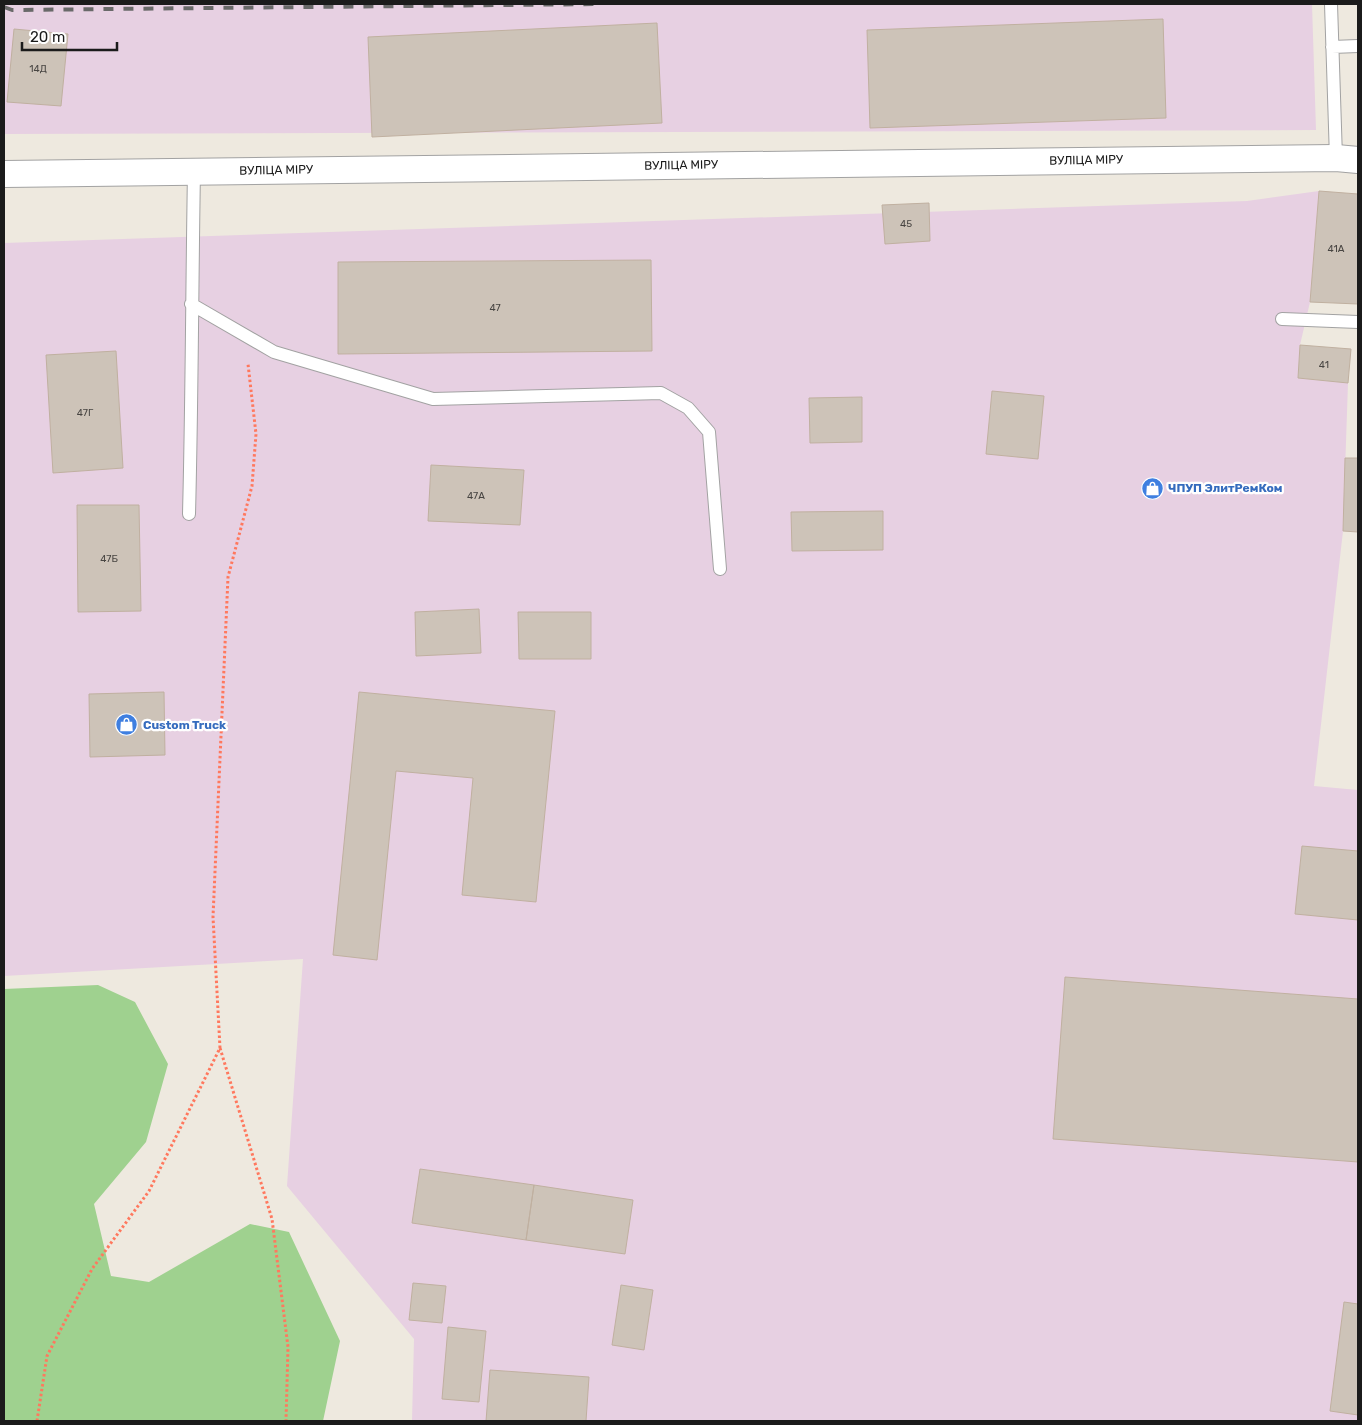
<svg xmlns="http://www.w3.org/2000/svg" width="1362" height="1425" viewBox="0 0 1362 1425" font-family="Rubik,sans-serif">
<style>
.industrial{fill:#e7d0e2}
.forest{fill:#9fd18f}
.building{fill:#cdc3b8;stroke:#c0b0a0}
.lines{fill:none;stroke-linecap:round;stroke-linejoin:round}
.service-casing{stroke:#a2a2a2;stroke-width:14}
.minor-casing{stroke:#a2a2a2;stroke-width:28}
.path{stroke:#ff785e;stroke-width:3;stroke-dasharray:2.5 2.5;stroke-linecap:butt}
.service{stroke:#fff;stroke-width:12}
.minor{stroke:#fff;stroke-width:26}
.rail{stroke:#696969;stroke-width:4;stroke-dasharray:10 10;stroke-linecap:butt}
.labels{text-anchor:middle;stroke-width:4.5;stroke-linejoin:round;paint-order:stroke}
.number-label{font-size:10px;fill:#484542}
.street-label{font-size:12px;fill:#1b1b1b;stroke:#fff}
.shop-label{font-size:12px;font-weight:bold;fill:#366cbe;stroke:#fff;text-anchor:start}
</style>
<rect width="100%" height="100%" fill="#eee9df"/>
<path class="industrial" d="M4,4H1312L1316,130L4,134Z
M1319,191L1310,302L1300,345L1298,378L1348,383L1343,531L1314,786L1358,790V1421H412L414,1339L287,1186L303,959L4,976V243L1247,201Z"/>
<path class="forest" d="M98,985L135,1002L168,1064L146,1142L94,1204L111,1276L149,1282L250,1224L289,1232L340,1341L323,1421H4V989Z"/>
<path class="building" d="M1163,19L1166,118L870,128L867,30Z
M657,23L662,123L372,137L368,37Z
M14,29L68,34L61,106L7,102Z
M1319,191L1358,194V304L1310,302Z
M929,203L930,241L885,244L882,205Z
M651,260L652,351L338,354V262Z
M1300,345L1351,349L1348,383L1298,378Z
M116,351L123,468L53,473L46,355Z
M992,391L1044,396L1038,459L986,454Z
M862,397V442L810,443L809,398Z
M1345,458H1358V532L1343,531Z
M431,465L524,470L520,525L428,521Z
M77,505H139L141,611L78,612Z
M883,511V550L792,551L791,512Z
M479,609L481,653L416,656L415,612Z
M518,612H591V659H519Z
M164,692L165,755L90,757L89,694Z
M359,692L555,711L536,902L462,895L473,778L396,771L377,960L333,955Z
M1302,846L1358,851V920L1295,914Z
M1065,977L1358,999V1162L1053,1139Z
M420,1169L534,1185L526,1240L412,1223Z
M534,1185L633,1200L625,1254L526,1240Z
M413,1283L446,1286L442,1323L409,1320Z
M621,1285L653,1290L644,1350L612,1345Z
M1344,1302L1358,1304V1415L1330,1411Z
M448,1327L486,1331L479,1402L442,1399Z
M490,1370L589,1377L586,1421H486Z"/>
<g class="lines">
<defs>
<path id="service" d="M1331,4L1336,158
M1332,47L1358,46
M191,304L274,352L433,399L661,393L688,408L709,432L720,569
M1282,319L1358,322
M189,514C192,400 192,285 194,171"/>
<path id="minor" d="M4,174L1336,158L1358,160"/>
</defs>
<use href="#service" class="service-casing"/>
<use href="#minor" class="minor-casing"/>
<path class="path" d="M220,1048L272,1219L288,1347L286,1421
M37,1421L47,1356L92,1269L149,1191L220,1048L213,917L228,577L252,486L256,434L248,364"/>
<use href="#service" class="service"/>
<use href="#minor" class="minor"/>
<path class="rail" d="M4,7L12,10L603,4"/>
</g>
<defs>
<symbol id="shop-disc" viewBox="-11 -11 22 22"><circle r="9.5" fill="#3f7fe0" stroke="#fff"/><path d="M-5-2.5h2.3a2.7 3.5 0 0 1 5.4 0H5L5.5 6h-11ZM-1.5-2.5h3a1.5 2.3 0 0 0-3 0Z" fill="#fff"/></symbol>
</defs>
<g fill-rule="evenodd">
<use href="#shop-disc" x="1140" y="476" width="25" height="25"/>
<use href="#shop-disc" x="114" y="712" width="25" height="25"/>
</g>
<g class="labels">
<g class="number-label">
<text x="38" y="72">14Д</text>
<text x="906" y="227">45</text>
<text x="1336" y="252">41А</text>
<text x="495" y="311">47</text>
<text x="1324" y="368">41</text>
<text x="85" y="416">47Г</text>
<text x="476" y="499">47А</text>
<text x="109" y="562">47Б</text>
</g>
<g class="street-label">
<text transform="translate(1086 160) rotate(-1)" y="4">ВУЛІЦА МІРУ</text>
<text transform="translate(681 165) rotate(-1)" y="4">ВУЛІЦА МІРУ</text>
<text transform="translate(276 170) rotate(-1)" y="4">ВУЛІЦА МІРУ</text>
</g>
<g class="shop-label">
<text x="1168" y="492">ЧПУП ЭлитРемКом</text>
<text x="143" y="729">Custom Truck</text>
</g>
</g>
<rect width="1362" height="1425" fill="none" stroke="#1b1b1b" stroke-width="10"/>
<path d="M22 42v8h95v-8" fill="none" stroke="#1b1b1b" stroke-width="2.5"/>
<text x="30" y="42" font-size="15" fill="#1b1b1b" stroke="#ffffff" stroke-width="4" paint-order="stroke">20 m</text>
</svg>
